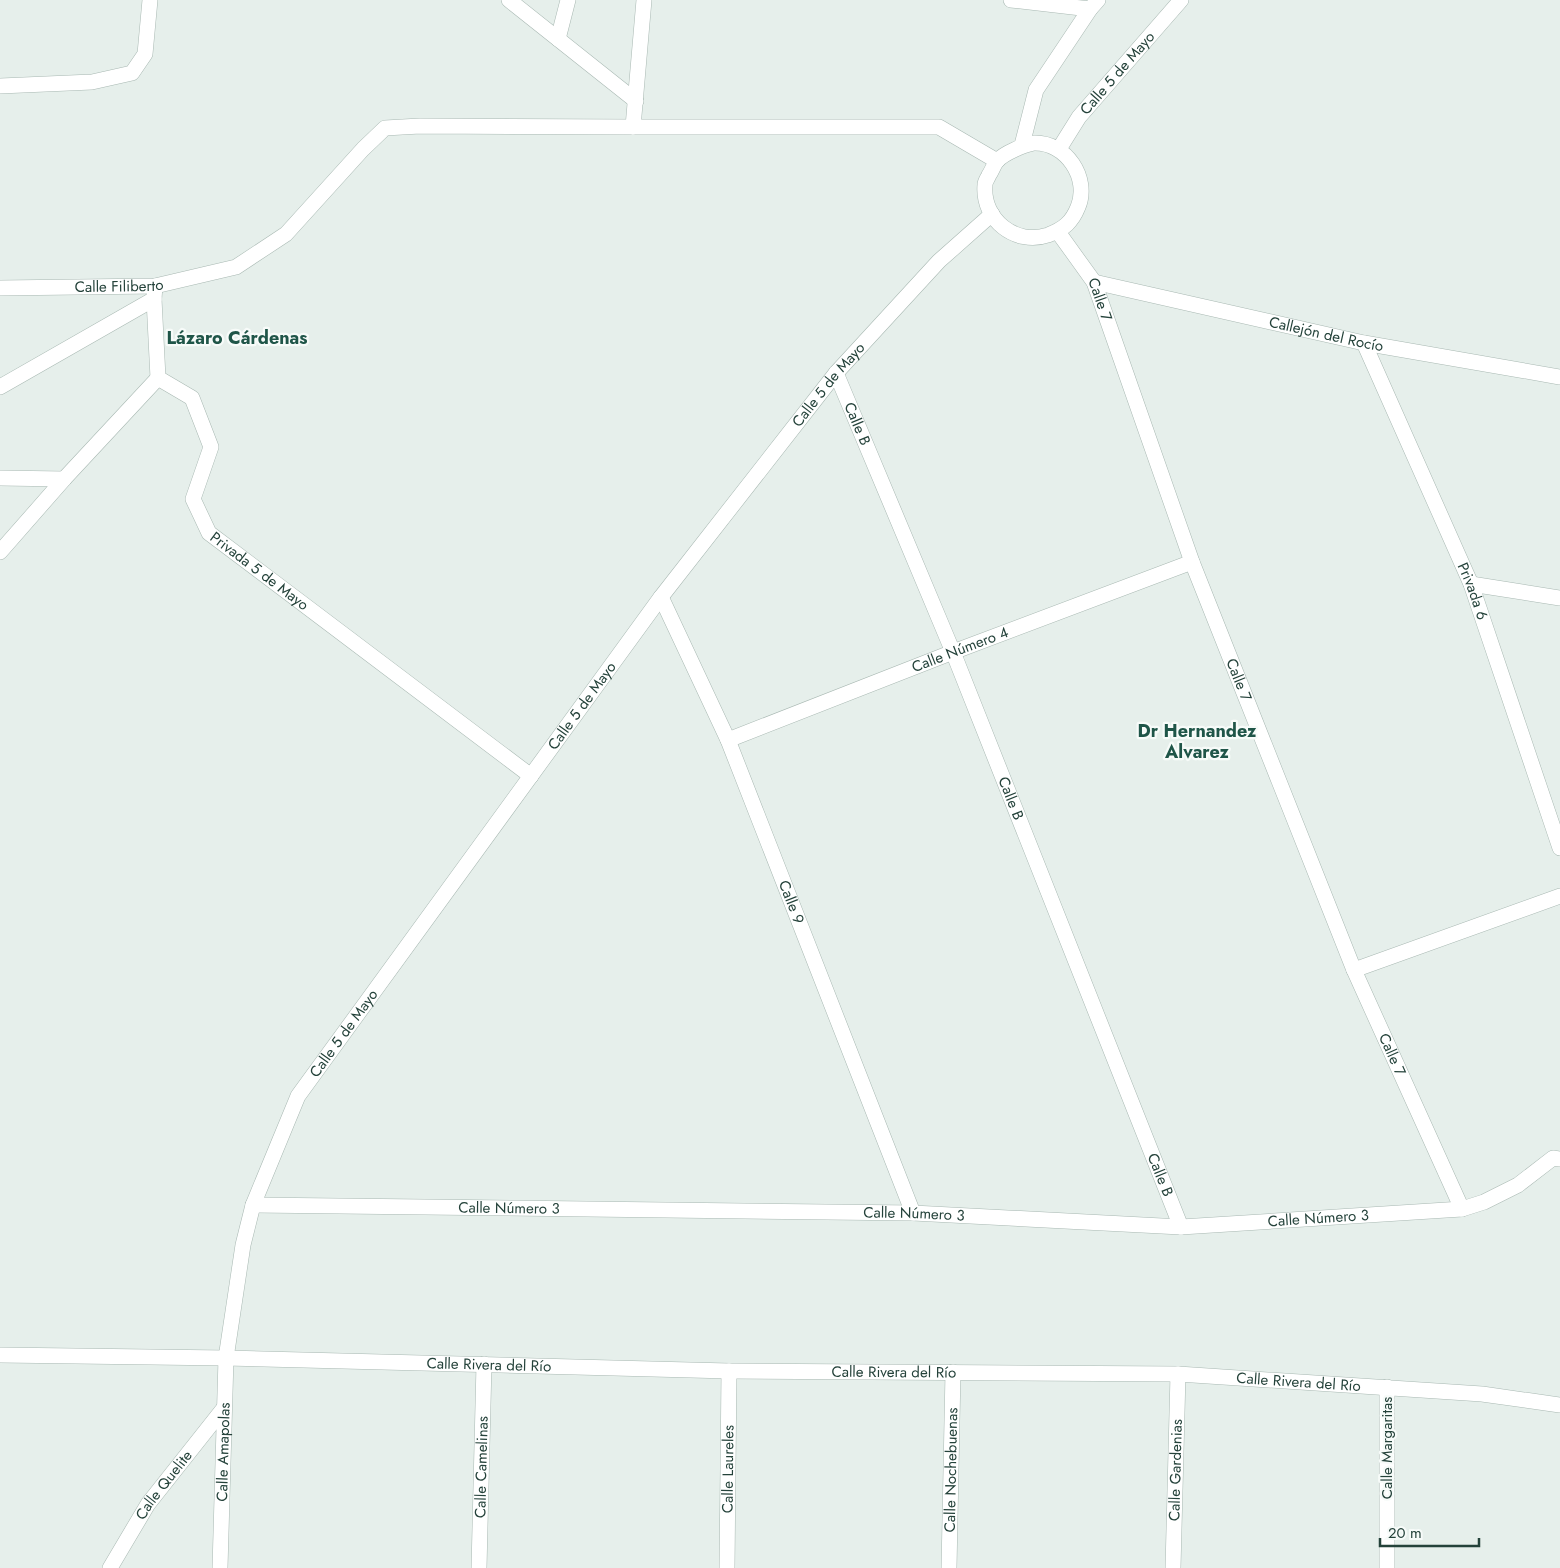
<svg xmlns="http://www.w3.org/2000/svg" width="1560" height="1568" viewBox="0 0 1560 1568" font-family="Jost,sans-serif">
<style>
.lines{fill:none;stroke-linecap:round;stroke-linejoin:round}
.minor-casing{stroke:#a8b8b2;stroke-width:16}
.tertiary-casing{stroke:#a8b8b2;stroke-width:16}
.minor{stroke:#fff;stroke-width:15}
.tertiary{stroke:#fff;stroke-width:15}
.labels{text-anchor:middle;stroke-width:4.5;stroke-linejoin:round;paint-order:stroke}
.street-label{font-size:15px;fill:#24423a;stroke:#f7fbf9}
.quarter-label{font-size:18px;font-weight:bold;fill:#1f5548;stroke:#f7fbf9}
</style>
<rect width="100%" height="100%" fill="#e6efeb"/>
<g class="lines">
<defs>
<g id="minor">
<path d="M509,0L636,101"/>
<path d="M1011,0L1090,9"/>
<path d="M558,39L568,0"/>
<path d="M0,86L92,82L132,73L145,54L150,0"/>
<path d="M633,127L644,0"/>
<path id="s1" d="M1058,232L1094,282L1192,562L1354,970L1462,1209"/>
<path id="s2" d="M1094,282L1364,343L1560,377"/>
<path id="s3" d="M155,286L154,299L158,378L192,398L211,447L193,499L209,533L531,776"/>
<path id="s4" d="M0,288L155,286L236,267L286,234L363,149L385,128L420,126L633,127H939L997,161"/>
<path id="s5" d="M1364,343L1471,584L1560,848"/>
<path id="s6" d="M836,373L953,652L1181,1227"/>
<path d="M0,387L154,299"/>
<path d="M0,478L64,479"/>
<path d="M0,552L64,479L158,378"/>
<path d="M1471,584L1560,598"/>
<path id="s7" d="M661,597L728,740L913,1213"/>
<path id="s8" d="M728,740L953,652L1192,562"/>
<path d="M1354,970L1560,896"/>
<path id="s9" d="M253,1205L913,1213L1181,1227L1462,1209L1484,1202L1518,1185L1553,1158L1560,1159"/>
<path id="s10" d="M0,1355L226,1358L729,1371L1178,1374L1482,1394L1560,1405"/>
<path id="s11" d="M110,1568L148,1504L224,1408"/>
<path id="s12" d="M479,1568L484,1364"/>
<path id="s13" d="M727,1568L729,1371"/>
<path id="s14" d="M949,1568L953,1372"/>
<path id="s15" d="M1173,1568L1178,1374"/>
<path d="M1387,1568V1387"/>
</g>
<g id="tertiary">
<path d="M1034,143C1066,142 1090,178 1078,207C1072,222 1064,229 1048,235C1016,246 982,220 985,185C985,181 988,178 989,175C992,171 994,164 997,161C1004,153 1024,145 1034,143Z"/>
<path d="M1022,145L1036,90L1090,9L1098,0"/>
<path id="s16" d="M1059,149L1079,117L1181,0"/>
<path id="s17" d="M220,1568L226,1358L243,1245L253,1205L298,1096L661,597L836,373L939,261L992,214"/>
</g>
</defs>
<use href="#minor" class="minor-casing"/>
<use href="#tertiary" class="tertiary-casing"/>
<use href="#minor" class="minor"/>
<use href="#tertiary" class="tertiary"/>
</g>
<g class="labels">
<g class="street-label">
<text dy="5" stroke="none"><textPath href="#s16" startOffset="96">Calle 5 de Mayo</textPath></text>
<text dy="5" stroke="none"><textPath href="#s4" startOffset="119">Calle Filiberto</textPath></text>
<text dy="5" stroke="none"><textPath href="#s1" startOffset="80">Calle 7</textPath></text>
<text dy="5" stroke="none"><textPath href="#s2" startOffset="238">Callejón del Rocío</textPath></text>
<text dy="5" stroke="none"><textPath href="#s17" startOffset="1371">Calle 5 de Mayo</textPath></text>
<text dy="5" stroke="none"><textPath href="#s6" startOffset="55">Calle B</textPath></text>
<text dy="5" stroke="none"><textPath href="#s3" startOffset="340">Privada 5 de Mayo</textPath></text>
<text dy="5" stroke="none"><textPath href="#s5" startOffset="271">Privada 6</textPath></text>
<text dy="5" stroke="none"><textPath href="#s8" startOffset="249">Calle Número 4</textPath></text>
<text dy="5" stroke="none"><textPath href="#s1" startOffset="485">Calle 7</textPath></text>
<text dy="5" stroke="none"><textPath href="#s17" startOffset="966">Calle 5 de Mayo</textPath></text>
<text dy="5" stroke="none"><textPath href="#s6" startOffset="460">Calle B</textPath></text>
<text dy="5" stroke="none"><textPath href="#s7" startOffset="332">Calle 9</textPath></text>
<text dy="5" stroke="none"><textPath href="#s17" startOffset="561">Calle 5 de Mayo</textPath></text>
<text dy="5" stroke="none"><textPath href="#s1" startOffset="890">Calle 7</textPath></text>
<text dy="5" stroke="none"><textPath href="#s6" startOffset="865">Calle B</textPath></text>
<text dy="5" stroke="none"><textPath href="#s9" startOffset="256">Calle Número 3</textPath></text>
<text dy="5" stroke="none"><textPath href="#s9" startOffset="661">Calle Número 3</textPath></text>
<text dy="5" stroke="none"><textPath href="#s9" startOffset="1066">Calle Número 3</textPath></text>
<text dy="5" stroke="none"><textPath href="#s10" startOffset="489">Calle Rivera del Río</textPath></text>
<text dy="5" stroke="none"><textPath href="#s10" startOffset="894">Calle Rivera del Río</textPath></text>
<text dy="5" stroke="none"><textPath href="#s10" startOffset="1299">Calle Rivera del Río</textPath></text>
<text transform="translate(1387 1448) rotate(-90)" y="5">Calle Margaritas</text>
<text dy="5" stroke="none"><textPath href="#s17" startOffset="116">Calle Amapolas</textPath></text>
<text dy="5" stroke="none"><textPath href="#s12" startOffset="101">Calle Camelinas</textPath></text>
<text dy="5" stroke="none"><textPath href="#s13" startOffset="99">Calle Laureles</textPath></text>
<text dy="5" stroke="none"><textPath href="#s14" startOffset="98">Calle Nochebuenas</textPath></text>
<text dy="5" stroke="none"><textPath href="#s15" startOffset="98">Calle Gardenias</textPath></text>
<text dy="5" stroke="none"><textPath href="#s11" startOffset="99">Calle Quelite</textPath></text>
</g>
<g class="quarter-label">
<text x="237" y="344">Lázaro Cárdenas</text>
<text x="1197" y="737">Dr Hernandez<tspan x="1197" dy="21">Alvarez</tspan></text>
</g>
</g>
<path d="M1380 1538v8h99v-8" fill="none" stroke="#24423a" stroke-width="2.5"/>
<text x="1388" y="1538" font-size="15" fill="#24423a" stroke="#f7fbf9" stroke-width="4" paint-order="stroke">20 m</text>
</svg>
